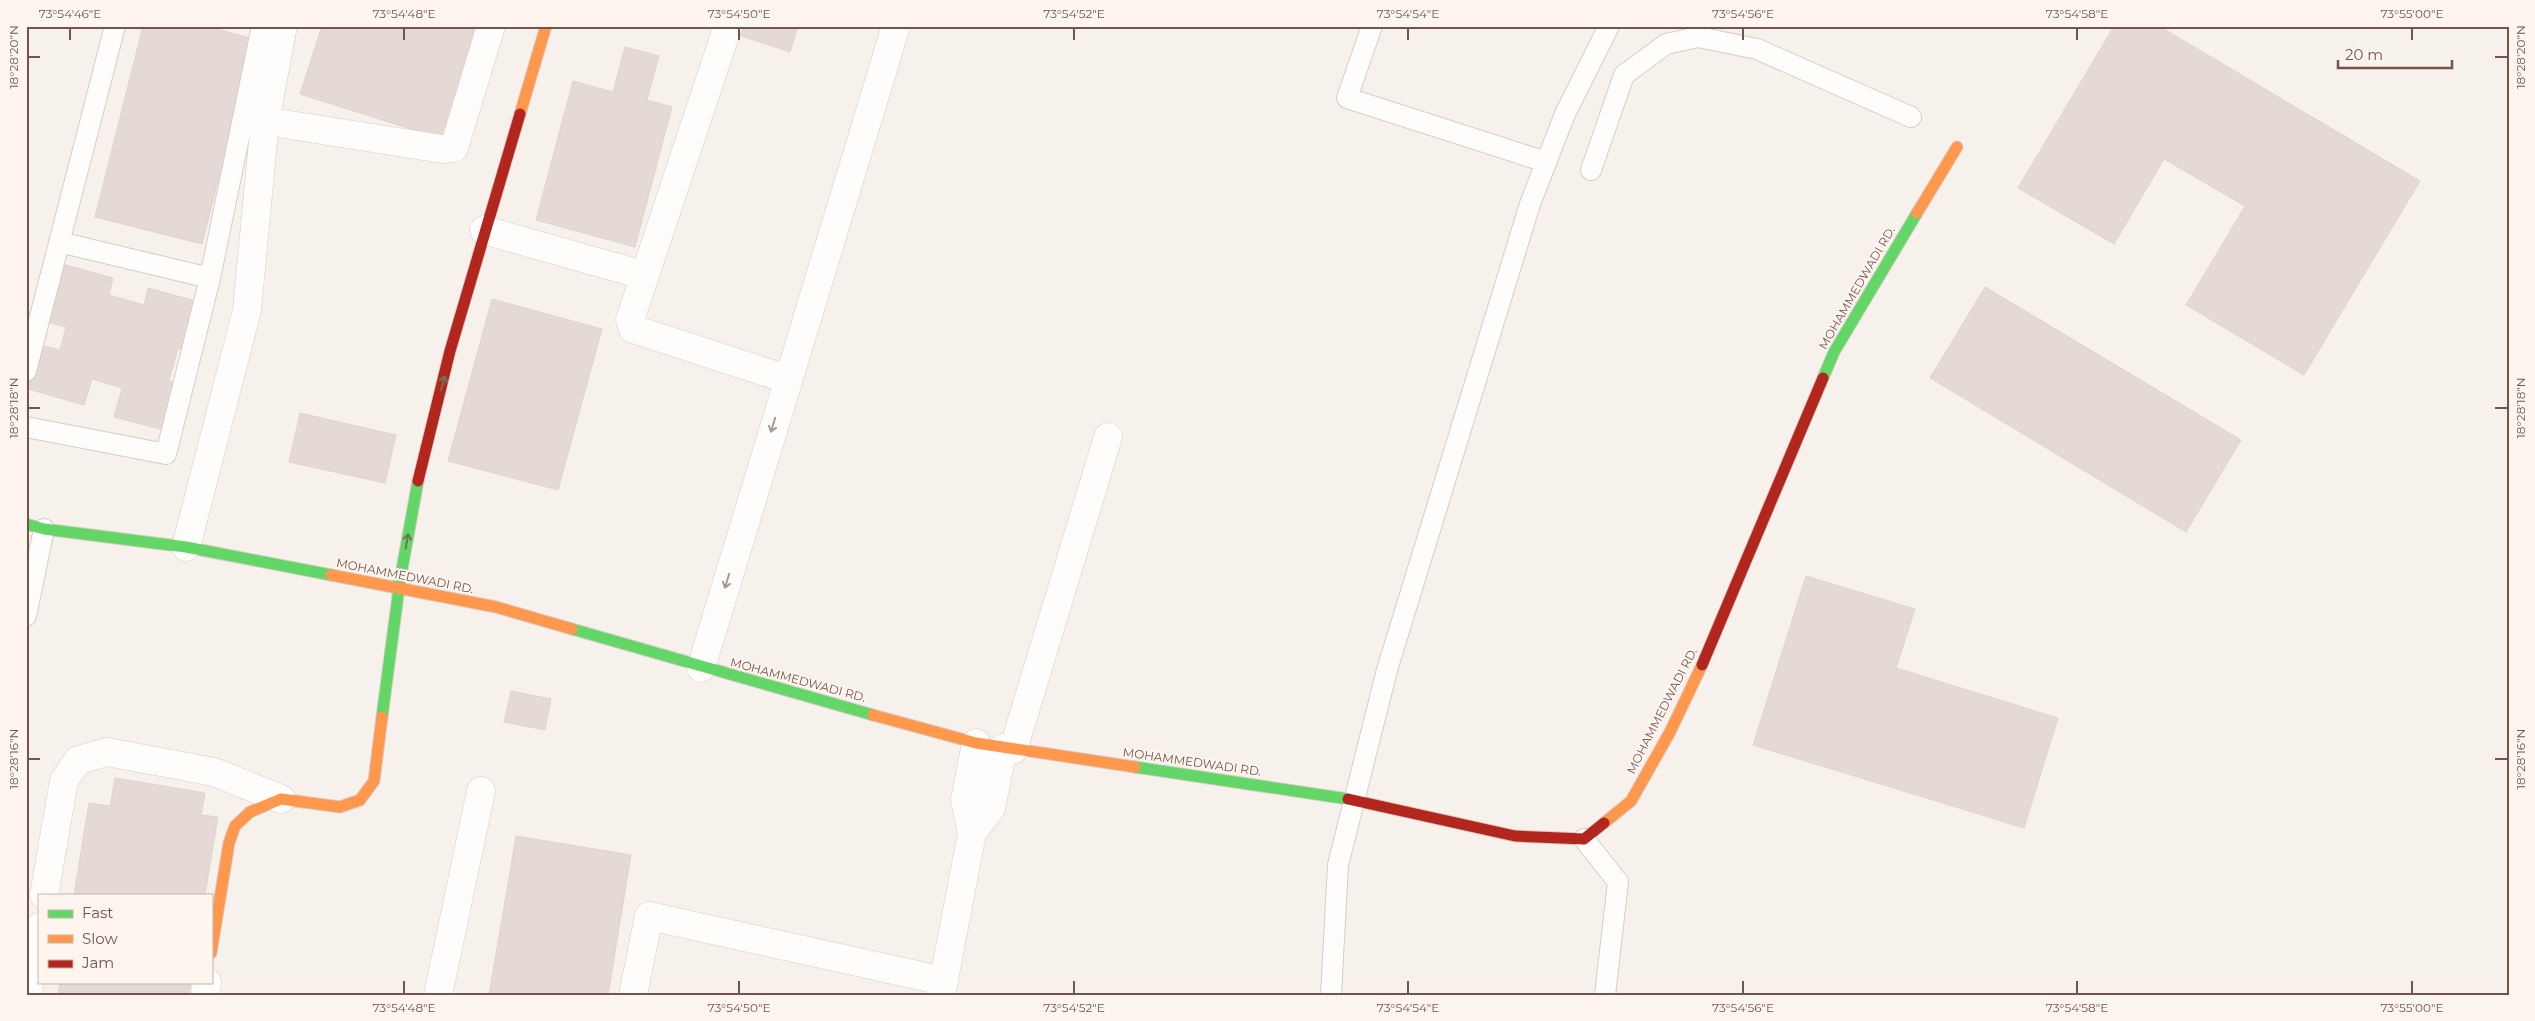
<svg xmlns="http://www.w3.org/2000/svg" width="2535" height="1021" viewBox="0 0 2535 1021" font-family="Montserrat,sans-serif">
<style>
.building{fill:#e4d9d4;stroke:#e0d4cf}
.lines{fill:none;stroke-linecap:round;stroke-linejoin:round}
.lane-casing{stroke:#d6cdc9;stroke-width:22}
.street-casing{stroke:#d6cdc9;stroke-width:29}
.fast-casing{stroke:#d7cdc8;stroke-width:13}
.slow-casing{stroke:#d7cdc8;stroke-width:13}
.jam-casing{stroke:#d7cdc8;stroke-width:13}
.lane{stroke:#fefdfc;stroke-width:20}
.street{stroke:#fefdfc;stroke-width:28}
.fast{stroke:#63d668;stroke-width:11}
.slow{stroke:#ff974d;stroke-width:11}
.jam{stroke:#b3261e;stroke-width:11}
.oneway{stroke:#707554}
.oneway2{stroke:#ab9893}
.ticks{fill:none;stroke:#74554d;stroke-width:2}
.labels{text-anchor:middle;stroke-width:4;stroke-linejoin:round;paint-order:stroke}
.street-label{font-size:12px;fill:#74554d;stroke:#fef5ee}
.neatline{fill:none;stroke:#74554d;stroke-width:2}
.ticks-label{font-size:12px;text-anchor:middle;fill:#74554d}
</style>
<rect width="100%" height="100%" fill="#f7f1ec"/>
<path class="building" d="M143,26H205L254,39L202,244L95,217Z
M322,26H478L442,139L300,94Z
M741,26H798L790,52L738,35Z
M2114,26H2159L2420,181L2304,375L2186,305L2245,206L2164,159L2114,244L2018,188Z
M625,47L659,56L647,100L672,107L635,247L536,220L573,81L613,92Z
M62,264L113,278L109,295L144,305L148,288L199,302L186,350L178,348L169,381L177,383L164,430L114,417L122,388L92,379L84,405L28,389L40,345L60,350L66,327L46,322Z
M1985,287L2241,440L2186,532L1930,378Z
M492,299L602,329L558,490L448,461Z
M300,413L396,435L385,483L289,462Z
M1806,576L1915,609L1896,668L2058,718L2024,828L1753,745Z
M511,691L551,699L545,730L504,722Z
M115,778L205,793L201,815L218,817L205,895H74L89,803L110,806Z
M516,836L631,855L608,995H489Z
M60,982H191L189,995H58Z"/>
<g class="lines">
<defs>
<path id="lane" d="M1372,26L1347,98L1546,162
M1591,170L1624,75L1666,44L1698,37L1757,49L1911,117
M59,242L210,278
M26,371L115,26
M26,427L166,454L210,278L262,26
M26,616L44,529
M1584,839L1618,882L1605,995
M1331,995L1338,865L1387,670L1530,204L1565,114L1609,26"/>
<path id="street" d="M728,26L630,320L633,329L787,379
M265,121L442,149L454,148L491,26
M484,230L643,275
M186,547L247,310L265,121L283,26
M701,668L896,26
M1013,750L1108,437
M972,833L991,808L1003,748
M44,895L64,781L78,760L107,752L214,772L281,799
M27,995L39,927
M205,995L207,982
M438,995L481,791
M633,995L649,916L944,981
M941,995L972,833L965,800L976,743"/>
<path id="fast" d="M1823,378L1834,352L1917,213
M26,524L44,529L186,547L331,575
M572,629L873,715
M382,717L400,580L418,481
M1135,767L1348,799"/>
<path id="slow" d="M520,114L546,26
M1917,213L1957,147
M331,575L496,607L572,629
M873,715L976,743L1135,767
M1604,823L1631,801L1670,732L1702,665
M211,953L229,843L235,826L250,812L281,799L340,807L360,800L374,781L382,717"/>
<path id="jam" d="M418,481L450,351L520,114
M1702,665L1823,378
M1348,799L1515,836L1584,839L1604,823"/>
</defs>
<use href="#lane" class="lane-casing"/>
<use href="#street" class="street-casing"/>
<use href="#fast" class="fast-casing"/>
<use href="#slow" class="slow-casing"/>
<use href="#jam" class="jam-casing"/>
<use href="#lane" class="lane"/>
<use href="#street" class="street"/>
<use href="#fast" class="fast"/>
<use href="#slow" class="slow"/>
<use href="#jam" class="jam"/>
</g>
<defs><path id="oneway-shaft" d="M-6 0H5M1.5-3L5.5 0L1.5 3" fill="none" stroke-width="1.6" stroke-linecap="round" stroke-linejoin="round" transform="scale(1.25)"/></defs>
<g class="oneway">
<use href="#oneway-shaft" transform="translate(443 383) rotate(-75)"/>
<use href="#oneway-shaft" transform="translate(407 541) rotate(-80)"/>
</g>
<g class="oneway2">
<use href="#oneway-shaft" transform="translate(773 425) rotate(107)"/>
<use href="#oneway-shaft" transform="translate(727 581) rotate(107)"/>
</g>
<path class="ticks" d="M70,28V40M404,28V40M739,28V40M1074,28V40M1408,28V40M1743,28V40M2077,28V40M2412,28V40M28,57H40M2495,57H2508M28,408H40M2495,408H2508M28,759H40M2495,759H2508M404,981V994M739,981V994M1074,981V994M1408,981V994M1743,981V994M2077,981V994M2412,981V994"/>
<g class="labels">
<g class="street-label">
<text transform="translate(1857 288) rotate(-60)" y="4">MOHAMMEDWADI RD.</text>
<text transform="translate(405 576) rotate(11)" y="4">MOHAMMEDWADI RD.</text>
<text transform="translate(798 680) rotate(15)" y="4">MOHAMMEDWADI RD.</text>
<text transform="translate(1662 711) rotate(-63)" y="4">MOHAMMEDWADI RD.</text>
<text transform="translate(1192 762) rotate(8)" y="4">MOHAMMEDWADI RD.</text>
</g>
</g>
<rect width="2535" height="1021" fill="none" stroke="#fef5ee" stroke-width="55"/>
<rect x="38" y="894" width="175" height="90" fill="#fef5ee" stroke="#c7b5ae"/>
<rect x="48" y="910" width="25" height="8" fill="#63d668" stroke="#c7b5ae"/>
<text x="82" y="918" font-size="15" fill="#74554d">Fast</text>
<rect x="48" y="935" width="25" height="8" fill="#ff974d" stroke="#c7b5ae"/>
<text x="82" y="944" font-size="15" fill="#74554d">Slow</text>
<rect x="48" y="960" width="25" height="8" fill="#b3261e" stroke="#c7b5ae"/>
<text x="82" y="968" font-size="15" fill="#74554d">Jam</text>
<path d="M2338 60v8h114v-8" fill="none" stroke="#74554d" stroke-width="2.5"/>
<text x="2345" y="60" font-size="15" fill="#74554d" stroke="#fef5ee" stroke-width="4" paint-order="stroke">20 m</text>
<rect x="28" y="28" width="2480" height="966" class="neatline"/>
<g class="ticks-label">
<text x="70" y="18">73°54'46"E</text>
<text x="404" y="18">73°54'48"E</text>
<text x="739" y="18">73°54'50"E</text>
<text x="1074" y="18">73°54'52"E</text>
<text x="1408" y="18">73°54'54"E</text>
<text x="1743" y="18">73°54'56"E</text>
<text x="2077" y="18">73°54'58"E</text>
<text x="2412" y="18">73°55'00"E</text>
<text transform="translate(14 57) rotate(-90)" y="4">18°28'20"N</text>
<text transform="translate(2521 57) rotate(-90)" y="4">18°28'20"N</text>
<text transform="translate(14 408) rotate(-90)" y="4">18°28'18"N</text>
<text transform="translate(2521 408) rotate(-90)" y="4">18°28'18"N</text>
<text transform="translate(14 759) rotate(-90)" y="4">18°28'16"N</text>
<text transform="translate(2521 759) rotate(-90)" y="4">18°28'16"N</text>
<text x="404" y="1012">73°54'48"E</text>
<text x="739" y="1012">73°54'50"E</text>
<text x="1074" y="1012">73°54'52"E</text>
<text x="1408" y="1012">73°54'54"E</text>
<text x="1743" y="1012">73°54'56"E</text>
<text x="2077" y="1012">73°54'58"E</text>
<text x="2412" y="1012">73°55'00"E</text>
</g>
</svg>
